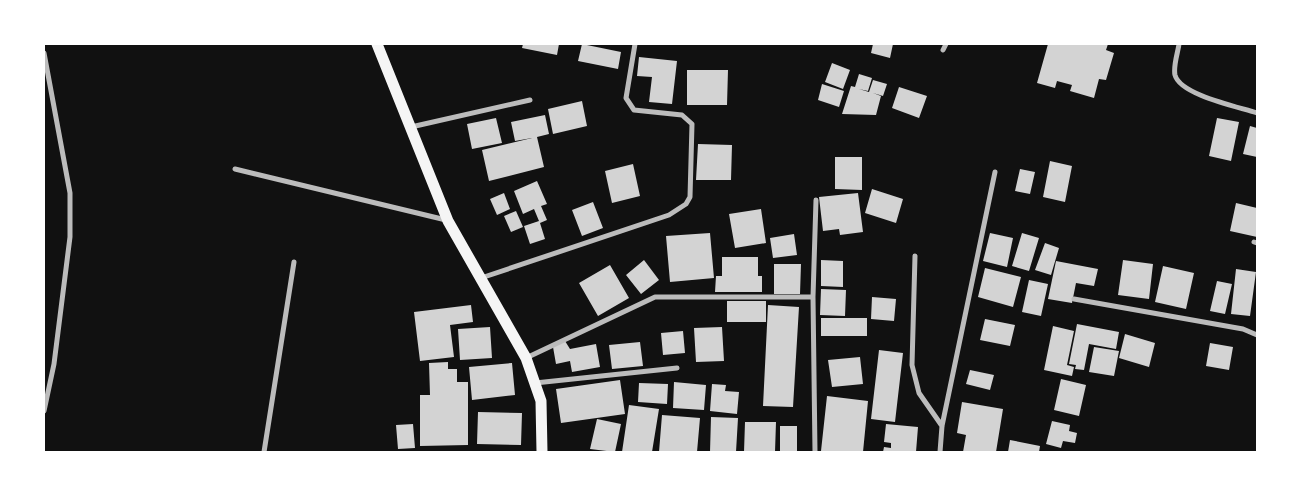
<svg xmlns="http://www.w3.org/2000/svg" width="1301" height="496" viewBox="0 0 1301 496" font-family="Arial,sans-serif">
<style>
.building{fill:#d3d3d3}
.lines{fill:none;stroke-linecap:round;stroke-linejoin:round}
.minor{stroke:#bcbcbc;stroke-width:5}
.primary{stroke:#f5f5f5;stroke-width:11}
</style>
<rect width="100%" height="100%" fill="#111"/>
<path class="building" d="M523,44H559L557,55L522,48Z
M582,44L621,52L618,69L578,61Z
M873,44H893L890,58L871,53Z
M1048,44H1108L1106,50L1114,53L1106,80L1099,79L1094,98L1070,91L1072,85L1057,81L1055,88L1037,83Z
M639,57L677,61L672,104L649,102L652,77L637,76Z
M832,63L850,70L843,89L825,82Z
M687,70H728L727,105H687Z
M859,74L872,78L868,91L859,89L869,92L873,80L887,84L883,96L873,93L881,96L876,115L842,114L851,86L855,87Z
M822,84L844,91L839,107L818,100Z
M899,87L927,96L919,118L892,108Z
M582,101L587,126L553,134L548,109Z
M545,115L549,134L537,137L544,167L489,181L482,150L532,138L515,141L511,122Z
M496,118L502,143L472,149L467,124Z
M1217,118L1239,122L1231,161L1209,156Z
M1250,126L1257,128V157L1243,154Z
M698,144L732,145L731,180H696Z
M835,157H862V190L835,189Z
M1050,161L1072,166L1065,202L1043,197Z
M633,164L640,196L612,203L605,171Z
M1020,169L1035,172L1030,194L1015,191Z
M537,181L547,204L541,206L547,220L540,223L545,239L530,244L524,226L539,221L534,209L523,214L514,191Z
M872,189L903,199L896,223L865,213Z
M504,193L510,209L497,215L490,199Z
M858,193L863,232L840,235L839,229L823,231L819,197Z
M593,202L603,228L582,236L572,210Z
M1236,203L1257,208V237L1230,231Z
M761,209L766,243L735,248L729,214Z
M516,211L523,227L511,232L504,216Z
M710,233L714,278L670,282L666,236Z
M990,233L1013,238L1007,267L983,261Z
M1022,233L1039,238L1029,271L1012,266Z
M794,234L797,255L773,258L770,238Z
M1045,243L1059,248L1051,275L1035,270Z
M722,257H758V276H762V292H715L716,276H722Z
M644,260L659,280L641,294L626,275Z
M821,260L843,261V287L821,286Z
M1123,260L1153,264L1149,299L1118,295Z
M1056,261L1098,269L1094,286L1076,283L1072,303L1048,299Z
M774,264H801L800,294H774Z
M610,265L629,298L598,316L579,283Z
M1163,266L1194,273L1186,309L1155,302Z
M985,268L1021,277L1013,307L978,297Z
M1236,269L1256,272L1250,316L1231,314Z
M1029,280L1048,284L1041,316L1022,312Z
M1217,281L1232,284L1225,314L1210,311Z
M821,289L846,290L845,316L820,315Z
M872,297L896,299L894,321L871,319Z
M727,301H766V322H727Z
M471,305L473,322L450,325L454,357L420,361L414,312Z
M768,305L799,307L793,407L763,406Z
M821,318H867V336H821Z
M985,319L1015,325L1010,346L980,340Z
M1077,324L1119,332L1116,349L1089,344L1084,370L1075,369L1076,365L1069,364Z
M1053,326L1074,331L1067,365L1074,367L1072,376L1044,370Z
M490,327L492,358L460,360L458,329Z
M722,327L724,361L696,362L694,328Z
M683,331L685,353L663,355L661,333Z
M1125,334L1155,343L1149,367L1119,358Z
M565,341L570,349L596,344L600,367L572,372L570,361L556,364L553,347Z
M640,342L643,366L612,369L609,345Z
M1210,343L1233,347L1229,370L1206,366Z
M1094,347L1119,351L1114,376L1089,372Z
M879,350L903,353L895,422L871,419Z
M860,357L863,384L832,387L828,360Z
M448,362V369H457V382H468V445L420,446V395H430L429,363Z
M512,363L515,395L472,400L469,367Z
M970,370L994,375L990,390L966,384Z
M1061,379L1086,385L1079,416L1054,410Z
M620,380L625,414L561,423L556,389Z
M674,382L706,385L704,410L673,408Z
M639,383L668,384L667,404L638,402Z
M712,384L726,385L725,391L739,392L737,414L710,411Z
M827,396L868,401L863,452L821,451Z
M962,402L1003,409L996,452H963L966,435L957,433Z
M629,405L659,409L652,452H622Z
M478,412L522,413L521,445L477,444Z
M662,415L700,418L697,452H659Z
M711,417L738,418L736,452H710Z
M597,419L621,424L615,452L590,449Z
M1052,421L1070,425L1069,431L1077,433L1075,443L1063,441L1061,448L1046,444Z
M745,422H776L775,452H744Z
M413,424L415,448L398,449L396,425Z
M886,424L918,427L916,452H883L884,447L891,448V443L884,442Z
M780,426H797V452H780Z
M1010,440L1040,446L1039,452H1008Z"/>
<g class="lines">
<path class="minor" d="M1179,44C1178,52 1173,66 1175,75C1180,95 1239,107 1257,113
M943,50L946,44
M44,53L70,193V237L54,364L44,411
M411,127L530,100
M235,169L446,220
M1254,242L1257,243
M915,256L912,365L919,393L942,426
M481,278L669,215L686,204L690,197L692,124L682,115L634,110L626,98L635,44
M1074,299L1243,329L1257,335
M526,358L655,297H813
M535,383L677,368
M264,452L294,262
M815,452L813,297L816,200
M940,452L942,426L995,172"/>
<path class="primary" d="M377,44L448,221L526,358L541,401L542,452"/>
</g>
<rect width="1301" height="496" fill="none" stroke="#ffffff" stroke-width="90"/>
</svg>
